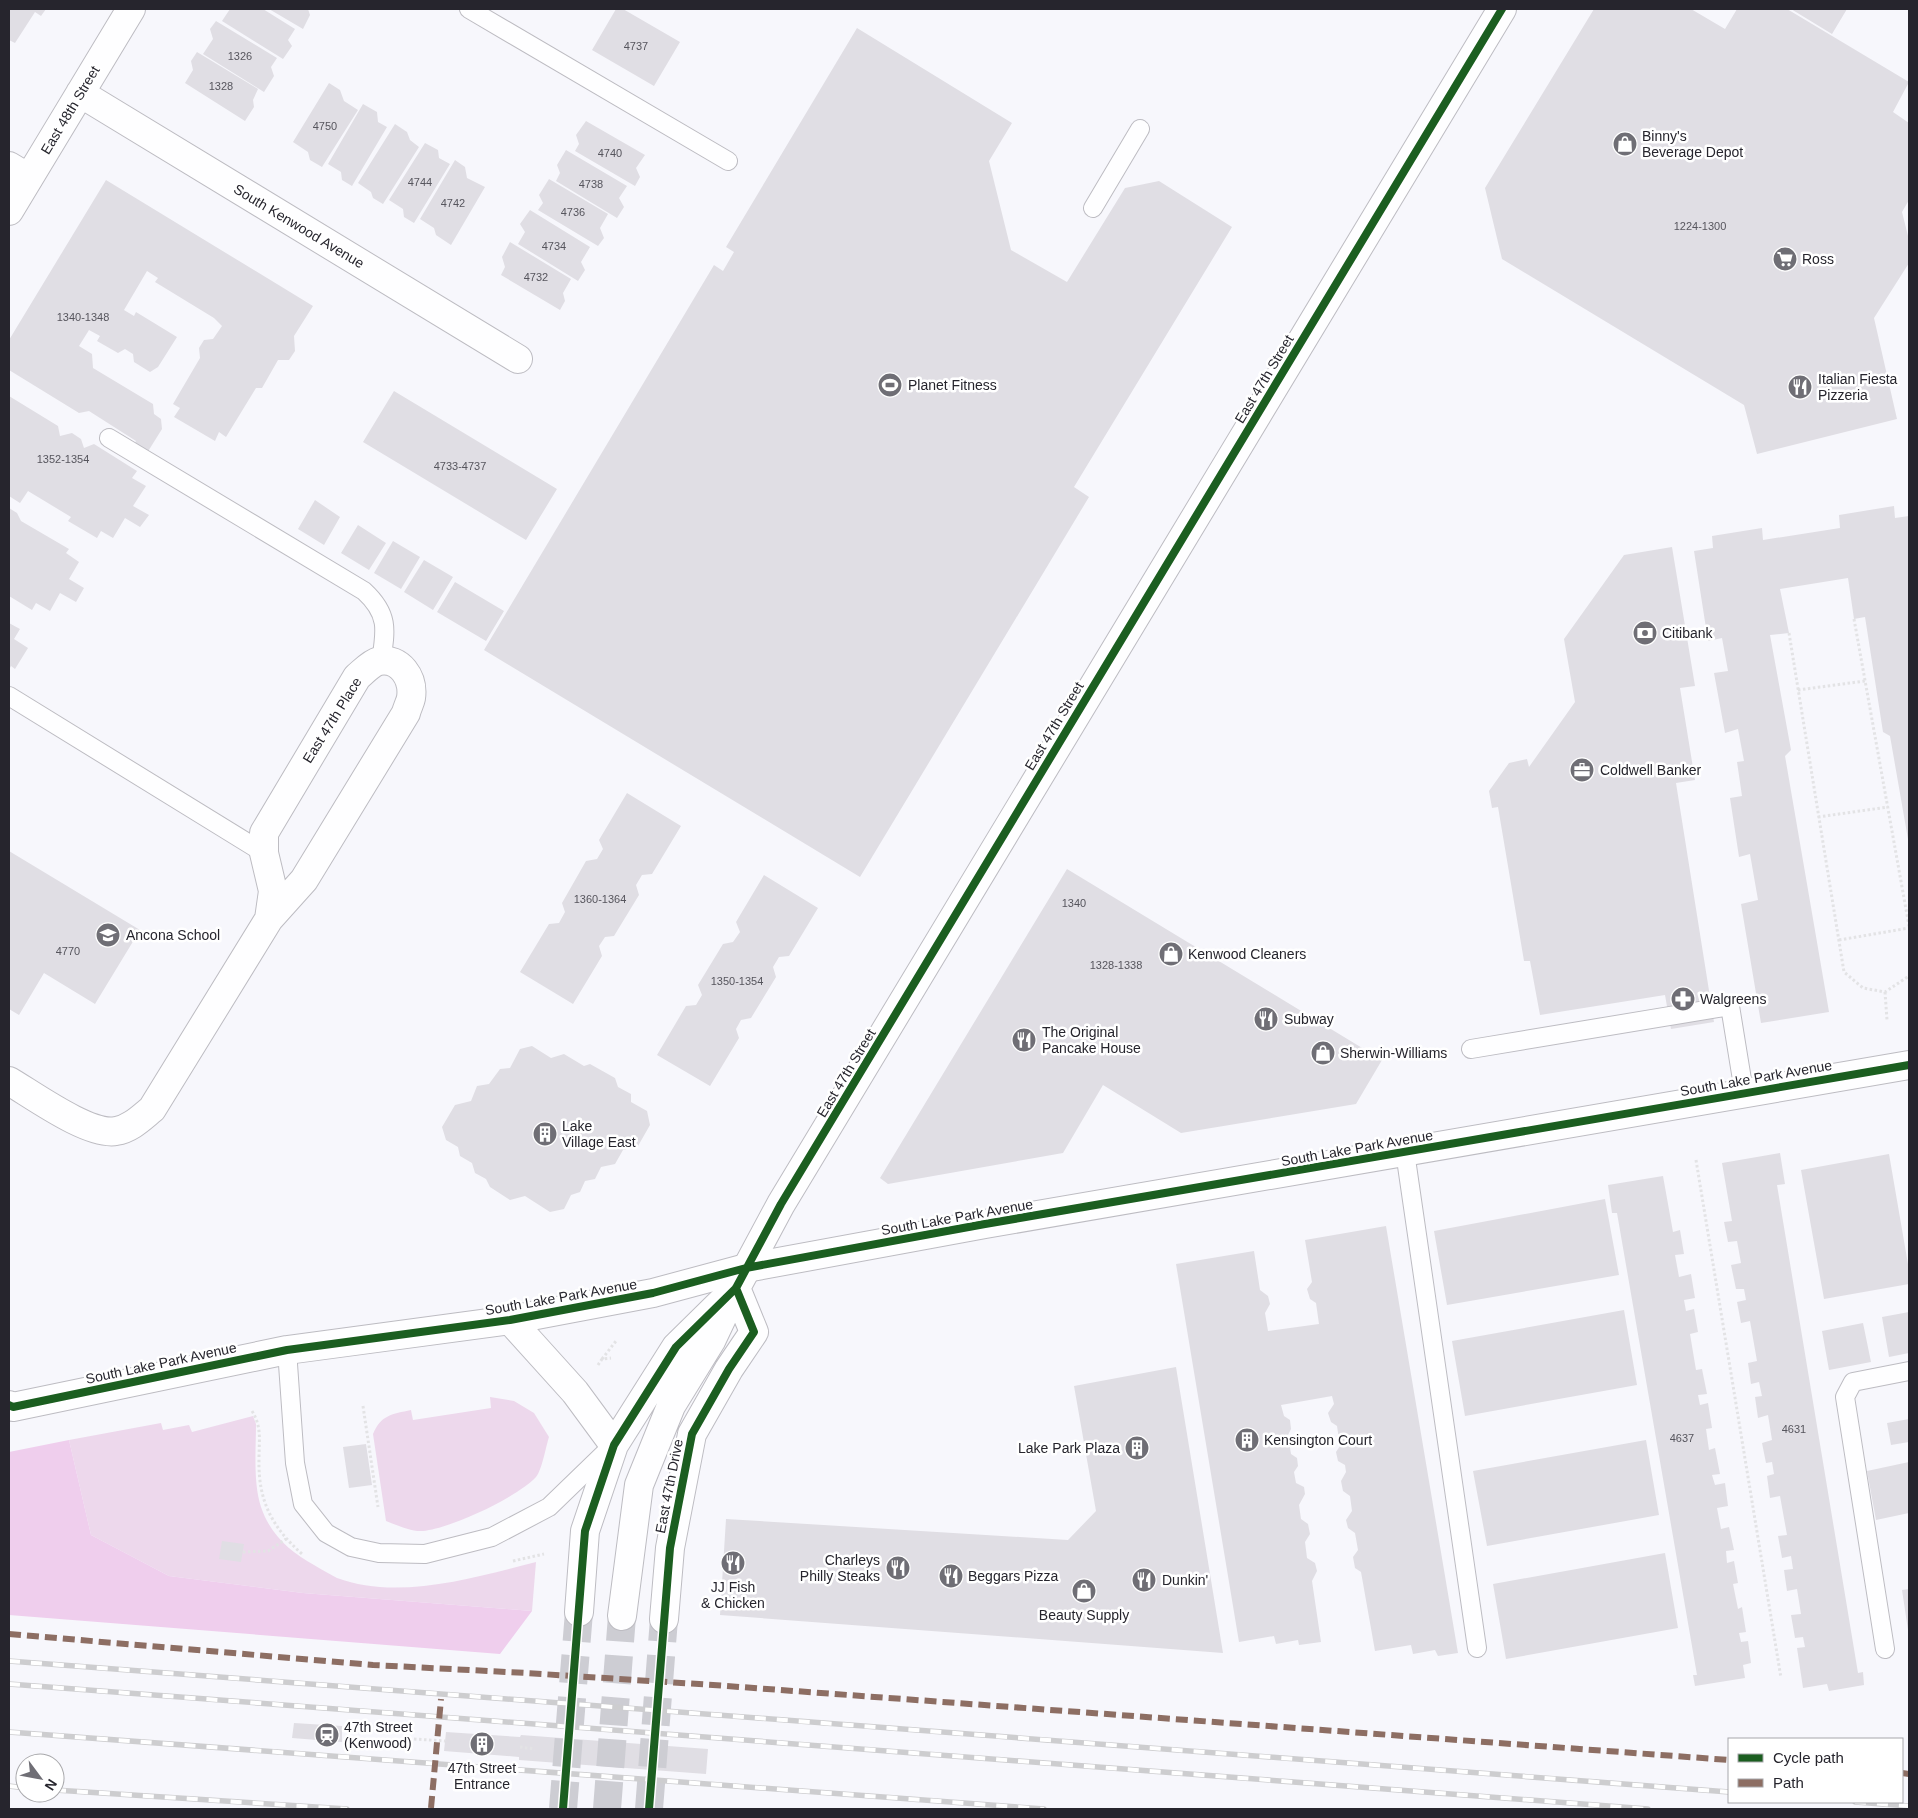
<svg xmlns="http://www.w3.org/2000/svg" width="1918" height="1818" viewBox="0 0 1918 1818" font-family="Helvetica,sans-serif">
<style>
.green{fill:#edd8ec}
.forest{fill:#efceed}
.building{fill:#e0dee4}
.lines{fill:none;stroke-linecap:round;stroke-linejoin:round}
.secondary-tunnel{stroke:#cdcdd3;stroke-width:28;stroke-dasharray:28 14;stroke-linecap:butt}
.service-casing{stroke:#bdbcc2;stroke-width:20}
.minor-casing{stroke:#bdbcc2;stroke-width:30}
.tertiary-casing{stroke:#bdbcc2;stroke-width:30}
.secondary-casing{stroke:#bdbcc2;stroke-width:30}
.path{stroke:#e3e3e5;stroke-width:3;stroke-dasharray:2.5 2.5;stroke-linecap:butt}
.service{stroke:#fefeff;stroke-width:18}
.minor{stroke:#fefeff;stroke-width:28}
.tertiary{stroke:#fefeff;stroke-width:28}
.secondary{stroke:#fefeff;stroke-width:28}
.rail-casing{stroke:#cdcdcf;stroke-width:5.5}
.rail{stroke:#fff;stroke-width:4;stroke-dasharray:11;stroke-linecap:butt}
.quiet{stroke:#8d6e63;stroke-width:6;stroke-dasharray:12 6;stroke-linecap:butt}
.cycleway-casing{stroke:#fff;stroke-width:11}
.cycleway{stroke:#1b5e20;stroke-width:8}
.labels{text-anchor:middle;stroke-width:5;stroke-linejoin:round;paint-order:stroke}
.number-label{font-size:11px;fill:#56555d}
.street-label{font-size:14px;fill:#26252d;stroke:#fff}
.poi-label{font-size:14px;fill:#26252d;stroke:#fff;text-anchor:start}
</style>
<rect width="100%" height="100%" fill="#f7f7fc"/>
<path class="green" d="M490,1397L514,1401L534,1413L549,1437C546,1446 542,1470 536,1477C516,1498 452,1528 423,1531C411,1532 397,1525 386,1521L373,1434C381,1415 392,1414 411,1410L413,1420L491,1408Z
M253,1416L256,1424C256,1449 253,1483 261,1507C270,1534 290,1552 314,1565C321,1569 329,1574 337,1578C398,1601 476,1577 536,1562L532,1611L303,1593L169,1576L91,1535L69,1440L161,1423L163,1430L189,1425L192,1432Z"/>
<path class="forest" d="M69,1440L91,1535L169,1576L303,1593L532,1611L500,1654L9,1615V1452Z"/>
<path class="building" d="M9,9H46L41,16L35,12L15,43L9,40Z
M230,9H263L295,29L288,40L292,46L283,59L222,21Z
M269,9H308L310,15L303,29Z
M616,9H623L680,42L654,86L592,50Z
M1594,9H1691L1725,29L1737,9H1787L1909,82L1893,112L1909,123V200L1902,212L1909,240V263L1874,318L1897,419L1757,454L1744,405L1502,259L1485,188Z
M1791,9H1847L1832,34Z
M216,21L277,58L271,67L274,76L264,92L203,54L213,39L210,29Z
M857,28L1012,123L989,161L1011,250L1067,282L1125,188L1159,181L1232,227L1074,487L1089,497L860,877L484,650L714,265L723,271L734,252L726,247Z
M197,52L258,89L253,100L254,107L245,121L185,83L193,70L191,61Z
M329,83L340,90L344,101L358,110L322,167L310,160L308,152L293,142Z
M363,104L377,112L378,122L387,127L352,186L342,180L341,172L328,164Z
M586,121L645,155L636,168L640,177L635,186L575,151L579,144L576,135Z
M395,124L407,132L410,140L419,147L383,204L373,198L371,192L358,183Z
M425,143L438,150L439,158L450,164L414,223L404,217L403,209L389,200Z
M566,150L627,186L619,198L624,207L617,218L556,181L560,173L557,165Z
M455,160L465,167L467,178L485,187L451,245L436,235L434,228L420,219Z
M549,179L608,214L600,228L604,238L598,246L538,210L543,203L539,195Z
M106,180L313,306L294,336L295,351L289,360H278L262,388H256L226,437L219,432L215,441L174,417L180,408L173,404L200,358L199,348L204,340L213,339L222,326L214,318L155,282L158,278L147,271L124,310L134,316L136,312L177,337L158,367L150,372L134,362L133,354L125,349L118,353L97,341L100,336L89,330L79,346L92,354L93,368L153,404L154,414L161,419L162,429L147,453L134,445L136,441L89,411L79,413L9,370V340Z
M530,210L590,247L581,262L585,270L578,281L518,244L525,232L520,224Z
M510,242L571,279L563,293L565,301L560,310L501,275L505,267L502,257Z
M394,391L557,489L526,540L363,442Z
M9,396L58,426L60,436L72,433L81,439L84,448L94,444L137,471L132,478L146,486L133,506L149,515L140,527L125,518L113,538L101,531L97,538L68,521L71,517L28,491L20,503L9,496Z
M315,500L340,517L324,545L298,529Z
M1894,506L1895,518L1909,516V845L1890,736L1883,732L1865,617L1854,619L1848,578L1780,589L1789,633L1770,635L1791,750L1785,756L1829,1012L1761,1023L1741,904L1758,900L1750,854L1739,857L1730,798L1742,796L1737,762L1744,761L1738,729L1725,733L1714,673L1728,671L1722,638L1708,641L1694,551L1713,548L1712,536L1762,528L1763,540L1840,528L1839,515Z
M9,508L17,513L21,521L69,549L66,553L79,562L69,579L84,588L76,602L60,593L50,611L36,603L32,610L9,596Z
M358,525L386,543L369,570L341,553Z
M393,541L420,557L401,589L374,573Z
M1672,547L1695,686L1680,688L1695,780L1676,783L1714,1022L1671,1029L1665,995L1540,1015L1530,961H1524L1498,807L1492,808L1489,791L1509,763L1527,759L1529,767L1575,702L1564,639L1624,555Z
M424,560L453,577L433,610L404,592Z
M455,582L504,611L486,641L437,612Z
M9,623L20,629L14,639L28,648L15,669L11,666L9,670Z
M627,793L681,826L652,874L642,875L636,885L639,895L614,936L605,937L599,946L602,956L573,1004L520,972L549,924L559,923L565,912L562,903L586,861L597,859L603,849L599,840Z
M9,851L140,930L95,1004L44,973L19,1015L9,1009Z
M1067,869L1382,1060L1356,1104L1181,1133L1103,1085L1063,1153L888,1184L880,1178Z
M764,875L818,908L789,956L779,957L773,967L776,977L751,1018L741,1020L736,1029L739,1038L710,1086L657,1055L686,1006L696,1005L702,995L698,985L723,944L733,942L740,932L736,922Z
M532,1046L551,1058L564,1054L584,1066L590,1064L615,1078L618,1087L631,1094V1102L647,1111L650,1125L638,1146L623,1150L615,1164L601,1167L595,1179L585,1181L580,1192L571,1195L564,1209L550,1212L525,1196L510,1200L490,1187L486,1179L475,1173L472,1163L460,1156L458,1147L446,1140L442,1127L455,1105L471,1101L477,1086L489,1084L500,1069L510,1068L520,1049Z
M1780,1153L1785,1184L1777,1185L1858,1673L1863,1672L1864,1685L1829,1691L1827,1684L1803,1688L1797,1648L1805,1647L1803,1637L1795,1638L1791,1615L1801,1614L1797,1589L1787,1591L1784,1570L1793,1569L1791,1556L1782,1558L1778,1536L1787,1535L1780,1496L1770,1498L1767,1476L1774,1474L1772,1462L1766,1463L1762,1443L1772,1440L1768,1415L1758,1418L1755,1397L1762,1396L1759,1382L1751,1384L1748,1363L1757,1361L1750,1321L1741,1323L1737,1302L1746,1300L1744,1289H1736L1731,1265L1741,1263L1737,1241L1728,1242L1724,1222L1732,1221L1722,1163Z
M1889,1154L1909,1270V1284L1824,1299L1801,1170Z
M1663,1176L1673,1232L1680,1230L1684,1254L1675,1255L1679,1277L1691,1274L1695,1298L1684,1300L1686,1311L1694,1309L1698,1332L1690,1334L1696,1370L1702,1369L1707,1394L1698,1395L1700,1405L1708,1403L1712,1428L1706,1429L1709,1450L1715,1448L1720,1474L1712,1475L1715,1485L1725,1483L1728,1506L1717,1508L1721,1529L1729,1527L1734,1550L1726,1551L1727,1563L1734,1561L1738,1583L1733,1584L1738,1609L1742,1607L1746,1632L1739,1633L1741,1642L1748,1641L1751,1663L1743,1665L1745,1678L1695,1686L1693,1675H1697L1617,1213H1612L1608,1185Z
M1605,1199L1619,1275L1447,1305L1434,1231Z
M1386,1226L1458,1653L1438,1656L1435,1650L1413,1654L1411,1645L1375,1651L1361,1572L1355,1568L1353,1557L1358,1550L1355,1533L1348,1528L1346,1520L1352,1511L1350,1496L1343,1491L1341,1481L1346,1472L1345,1465L1338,1461L1336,1452L1340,1446L1337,1426L1331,1422L1328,1413L1334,1404L1332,1396L1281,1405L1284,1416L1290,1420L1291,1429L1288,1435L1291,1454L1297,1458L1298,1466L1294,1472L1296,1483L1304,1487L1305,1494L1299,1505L1301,1519L1308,1524L1310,1534L1305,1542L1307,1558L1315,1563L1317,1571L1312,1581L1321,1642L1299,1645L1298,1640L1276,1644L1274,1636L1239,1642L1176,1264L1254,1251L1260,1290L1268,1296L1270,1304L1265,1313L1268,1331L1319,1324L1316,1303L1310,1299L1307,1289L1312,1282L1305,1240Z
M1624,1310L1637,1385L1465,1416L1452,1341Z
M1909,1312V1353L1889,1357L1882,1317Z
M1863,1323L1871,1362L1829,1370L1822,1331Z
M1176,1367L1223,1653L720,1615L726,1519L1068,1540L1096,1511L1074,1386Z
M1909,1419V1442L1891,1445L1887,1423Z
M1646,1440L1659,1515L1487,1546L1473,1471Z
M366,1444L372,1485L349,1488L343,1447Z
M1909,1462V1513L1876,1520L1867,1471Z
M222,1541L244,1544L241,1562L219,1559Z
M1665,1553L1678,1628L1506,1659L1493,1584Z
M1909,1589V1630H1908L1902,1590Z
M294,1723L342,1726V1742L292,1738Z
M446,1732L520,1737L521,1735L708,1749L706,1774L519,1760V1757L444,1751Z"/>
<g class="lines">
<path class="secondary-tunnel" d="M563,1809L579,1612
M607,1809L622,1616
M649,1809L664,1619"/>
<defs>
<path id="service" d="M469,9L728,161
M1093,208L1140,129
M109,438L364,591C389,614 386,630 381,661
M9,696L264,853
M1471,1049L1730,1006L1744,1092
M1405,1152L1477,1648
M287,1350L295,1463L303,1504L326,1533L351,1547L379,1553L425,1554L492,1537L549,1507L610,1448
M1885,1649L1845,1397L1853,1382L1909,1371"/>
<path id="minor" d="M80,93L518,359
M9,166L29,178
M9,211L131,9
M9,1081C33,1095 89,1136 116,1131C130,1129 141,1118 152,1109L269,919L304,880L406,713C407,708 410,703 411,698C414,678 400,657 379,661C371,663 363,672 357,677L264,833V853L273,891L269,919"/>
<path id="tertiary" d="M9,1405L13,1407L287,1350L510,1320L653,1293L746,1268L985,1224L1909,1065"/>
<path id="secondary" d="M510,1320L575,1392L614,1445
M579,1612L585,1531L614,1445L676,1347L736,1288L781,1204L1502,9
M622,1616L639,1485L671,1406L711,1341L728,1305
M664,1619L670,1548L692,1434L729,1369L754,1332L736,1288"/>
</defs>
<use href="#service" class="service-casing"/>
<use href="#minor" class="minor-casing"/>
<use href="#tertiary" class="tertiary-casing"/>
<use href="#secondary" class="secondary-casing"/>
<path class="path" d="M1854,619L1909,926
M1789,633L1844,972L1863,988L1885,992L1909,976
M1798,690L1865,681
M1818,817L1888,807
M1839,940L1909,928
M1885,992L1887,1020
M1696,1160L1781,1678
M602,1359L616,1341
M598,1365L602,1359L611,1358
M363,1406L378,1507
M252,1411C262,1427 259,1440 259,1459C258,1501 272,1527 302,1554
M243,1552L268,1551L286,1539
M513,1561L544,1554
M414,1739L445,1741
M520,1747L535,1749"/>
<use href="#service" class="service"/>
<use href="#minor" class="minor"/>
<use href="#tertiary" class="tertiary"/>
<use href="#secondary" class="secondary"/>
<defs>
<path id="rail" d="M9,1661L1729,1792
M9,1684L1648,1809
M9,1732L1044,1809
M9,1786L25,1788
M55,1790L347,1809
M1855,1802L1909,1806"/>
</defs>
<use href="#rail" class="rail-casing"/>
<use href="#rail" class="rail"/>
<path class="quiet" d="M9,1634L373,1665L526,1673L713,1685L1729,1760
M1902,1773L1909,1774
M431,1808L441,1699"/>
<defs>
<path id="cycleway" d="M9,1405L13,1407L287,1350L510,1320L653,1293L746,1268L985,1224L1909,1065
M563,1809L585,1531L614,1445L676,1347L736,1288L781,1204L1502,9
M649,1809L670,1548L692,1434L729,1369L754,1332L736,1288"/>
</defs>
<use href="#cycleway" class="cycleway-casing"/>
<use href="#cycleway" class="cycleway"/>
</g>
<defs>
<symbol id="shop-disc" viewBox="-11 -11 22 22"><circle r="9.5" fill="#6f6e75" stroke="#fff"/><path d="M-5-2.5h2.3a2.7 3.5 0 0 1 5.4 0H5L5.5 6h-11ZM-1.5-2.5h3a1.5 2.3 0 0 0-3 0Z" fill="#fff"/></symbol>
<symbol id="supermarket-disc" viewBox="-11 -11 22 22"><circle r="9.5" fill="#6f6e75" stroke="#fff"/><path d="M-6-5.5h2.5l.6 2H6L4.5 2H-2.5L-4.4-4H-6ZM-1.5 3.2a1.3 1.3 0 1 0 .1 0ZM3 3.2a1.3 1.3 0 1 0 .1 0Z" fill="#fff"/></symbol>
<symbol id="stadium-disc" viewBox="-11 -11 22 22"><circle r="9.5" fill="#6f6e75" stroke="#fff"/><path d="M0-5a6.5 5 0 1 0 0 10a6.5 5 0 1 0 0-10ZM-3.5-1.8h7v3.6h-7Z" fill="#fff"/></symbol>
<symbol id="restaurant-disc" viewBox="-11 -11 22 22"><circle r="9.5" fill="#6f6e75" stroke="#fff"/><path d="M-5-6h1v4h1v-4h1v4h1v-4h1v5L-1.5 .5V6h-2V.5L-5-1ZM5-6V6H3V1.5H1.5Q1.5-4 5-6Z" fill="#fff"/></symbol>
<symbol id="bank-disc" viewBox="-11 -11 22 22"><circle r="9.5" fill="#6f6e75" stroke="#fff"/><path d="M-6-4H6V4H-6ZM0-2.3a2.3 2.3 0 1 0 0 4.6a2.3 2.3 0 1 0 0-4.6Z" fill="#fff"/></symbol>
<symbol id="office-disc" viewBox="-11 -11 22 22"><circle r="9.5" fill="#6f6e75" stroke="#fff"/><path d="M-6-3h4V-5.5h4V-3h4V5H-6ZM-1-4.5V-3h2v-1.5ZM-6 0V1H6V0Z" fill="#fff"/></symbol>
<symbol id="school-disc" viewBox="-11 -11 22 22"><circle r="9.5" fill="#6f6e75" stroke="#fff"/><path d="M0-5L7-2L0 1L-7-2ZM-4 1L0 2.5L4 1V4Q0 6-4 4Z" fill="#fff"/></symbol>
<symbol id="pharmacy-disc" viewBox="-11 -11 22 22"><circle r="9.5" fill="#6f6e75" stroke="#fff"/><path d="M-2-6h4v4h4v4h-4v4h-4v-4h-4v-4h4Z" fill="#fff"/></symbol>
<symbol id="building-disc" viewBox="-11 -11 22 22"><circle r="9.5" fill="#6f6e75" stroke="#fff"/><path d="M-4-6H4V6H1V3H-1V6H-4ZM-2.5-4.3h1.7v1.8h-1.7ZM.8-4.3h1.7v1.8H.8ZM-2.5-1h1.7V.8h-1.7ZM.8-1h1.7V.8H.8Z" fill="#fff"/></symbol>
<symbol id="station-disc" viewBox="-11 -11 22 22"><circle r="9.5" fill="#6f6e75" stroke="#fff"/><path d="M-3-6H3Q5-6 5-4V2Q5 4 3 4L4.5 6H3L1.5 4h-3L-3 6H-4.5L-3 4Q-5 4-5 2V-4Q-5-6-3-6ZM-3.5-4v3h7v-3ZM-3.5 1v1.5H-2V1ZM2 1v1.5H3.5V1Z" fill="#fff"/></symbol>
</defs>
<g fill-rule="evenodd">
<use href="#shop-disc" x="1611" y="130" width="28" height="28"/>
<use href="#supermarket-disc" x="1771" y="245" width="28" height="28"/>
<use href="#stadium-disc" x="876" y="371" width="28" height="28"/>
<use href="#restaurant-disc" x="1786" y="373" width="28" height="28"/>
<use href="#bank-disc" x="1631" y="619" width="28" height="28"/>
<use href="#office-disc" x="1568" y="756" width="28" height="28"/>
<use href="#school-disc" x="94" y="921" width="28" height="28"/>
<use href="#shop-disc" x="1157" y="940" width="28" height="28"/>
<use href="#pharmacy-disc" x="1669" y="985" width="28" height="28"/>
<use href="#restaurant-disc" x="1252" y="1005" width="28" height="28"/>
<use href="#restaurant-disc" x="1010" y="1026" width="28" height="28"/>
<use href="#shop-disc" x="1309" y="1039" width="28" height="28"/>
<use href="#building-disc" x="531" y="1120" width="28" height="28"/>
<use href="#building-disc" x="1233" y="1426" width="28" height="28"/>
<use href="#building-disc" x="1123" y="1434" width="28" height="28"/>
<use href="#restaurant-disc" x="719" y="1549" width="28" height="28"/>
<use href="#restaurant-disc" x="884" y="1554" width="28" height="28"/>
<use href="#restaurant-disc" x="937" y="1562" width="28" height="28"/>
<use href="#restaurant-disc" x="1130" y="1566" width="28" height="28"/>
<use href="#shop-disc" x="1070" y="1577" width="28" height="28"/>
<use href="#station-disc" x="313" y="1721" width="28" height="28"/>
<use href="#building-disc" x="468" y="1730" width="28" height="28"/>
</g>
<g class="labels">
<g class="number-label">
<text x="636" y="50">4737</text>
<text x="240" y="60">1326</text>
<text x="221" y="90">1328</text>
<text x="325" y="130">4750</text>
<text x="610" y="157">4740</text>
<text x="420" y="186">4744</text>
<text x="591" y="188">4738</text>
<text x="453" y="207">4742</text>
<text x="573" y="216">4736</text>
<text x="1700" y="230">1224-1300</text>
<text x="554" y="250">4734</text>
<text x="536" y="281">4732</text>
<text x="83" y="321">1340-1348</text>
<text x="63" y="463">1352-1354</text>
<text x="460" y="470">4733-4737</text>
<text x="600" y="903">1360-1364</text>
<text x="1074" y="907">1340</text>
<text x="68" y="955">4770</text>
<text x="1116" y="969">1328-1338</text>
<text x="737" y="985">1350-1354</text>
<text x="1794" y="1433">4631</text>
<text x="1682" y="1442">4637</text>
</g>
<g class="street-label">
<text transform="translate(70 110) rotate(-59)" y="5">East 48th Street</text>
<text transform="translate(299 226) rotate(31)" y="5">South Kenwood Avenue</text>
<text transform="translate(1264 379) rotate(-59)" y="5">East 47th Street</text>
<text transform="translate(332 720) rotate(-58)" y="5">East 47th Place</text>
<text transform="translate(1054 726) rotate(-59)" y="5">East 47th Street</text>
<text transform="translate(846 1073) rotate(-59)" y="5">East 47th Street</text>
<text transform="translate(1756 1078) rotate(-10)" y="5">South Lake Park Avenue</text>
<text transform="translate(1357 1148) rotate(-10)" y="5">South Lake Park Avenue</text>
<text transform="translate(957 1217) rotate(-10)" y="5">South Lake Park Avenue</text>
<text transform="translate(561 1297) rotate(-10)" y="5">South Lake Park Avenue</text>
<text transform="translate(161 1363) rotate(-12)" y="5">South Lake Park Avenue</text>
<text transform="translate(669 1486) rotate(-79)" y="5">East 47th Drive</text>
</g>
<g class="poi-label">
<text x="1642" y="141">Binny's<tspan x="1642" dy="16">Beverage Depot</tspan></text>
<text x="1802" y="264">Ross</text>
<text x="1818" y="384">Italian Fiesta<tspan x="1818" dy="16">Pizzeria</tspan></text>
<text x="908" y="390">Planet Fitness</text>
<text x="1662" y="638">Citibank</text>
<text x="1600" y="775">Coldwell Banker</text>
<text x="126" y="940">Ancona School</text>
<text x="1188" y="959">Kenwood Cleaners</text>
<text x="1700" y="1004">Walgreens</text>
<text x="1284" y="1024">Subway</text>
<text x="1042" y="1037">The Original<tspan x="1042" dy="16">Pancake House</tspan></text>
<text x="1340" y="1058">Sherwin-Williams</text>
<text x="562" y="1131">Lake<tspan x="562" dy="16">Village East</tspan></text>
<text x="1264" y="1445">Kensington Court</text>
<text x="1120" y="1453" text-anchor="end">Lake Park Plaza</text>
<text x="880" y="1565" text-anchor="end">Charleys<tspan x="880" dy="16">Philly Steaks</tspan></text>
<text x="968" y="1581">Beggars Pizza</text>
<text x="1162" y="1585">Dunkin'</text>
<text x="733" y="1592" text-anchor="middle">JJ Fish<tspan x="733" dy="16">&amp; Chicken</tspan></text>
<text x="1084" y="1620" text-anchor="middle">Beauty Supply</text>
<text x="344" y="1732">47th Street<tspan x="344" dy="16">(Kenwood)</tspan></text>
<text x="482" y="1773" text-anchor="middle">47th Street<tspan x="482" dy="16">Entrance</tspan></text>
</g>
</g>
<rect width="1918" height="1818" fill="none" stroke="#26252d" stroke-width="20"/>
<rect x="1728" y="1738" width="175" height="65" fill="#ffffff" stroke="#a8a8ab"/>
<rect x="1738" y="1754" width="25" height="8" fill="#1b5e20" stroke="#a8a8ab"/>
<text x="1773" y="1763" font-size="15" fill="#26252d">Cycle path</text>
<rect x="1738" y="1779" width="25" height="8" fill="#8d6e63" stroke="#a8a8ab"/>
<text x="1773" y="1788" font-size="15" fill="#26252d">Path</text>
<g transform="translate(40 1778) rotate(122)"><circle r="24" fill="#ffffff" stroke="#a8a8ab"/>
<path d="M0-4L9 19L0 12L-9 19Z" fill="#6f6e75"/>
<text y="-8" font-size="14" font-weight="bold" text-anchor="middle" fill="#26252d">N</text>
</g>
</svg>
